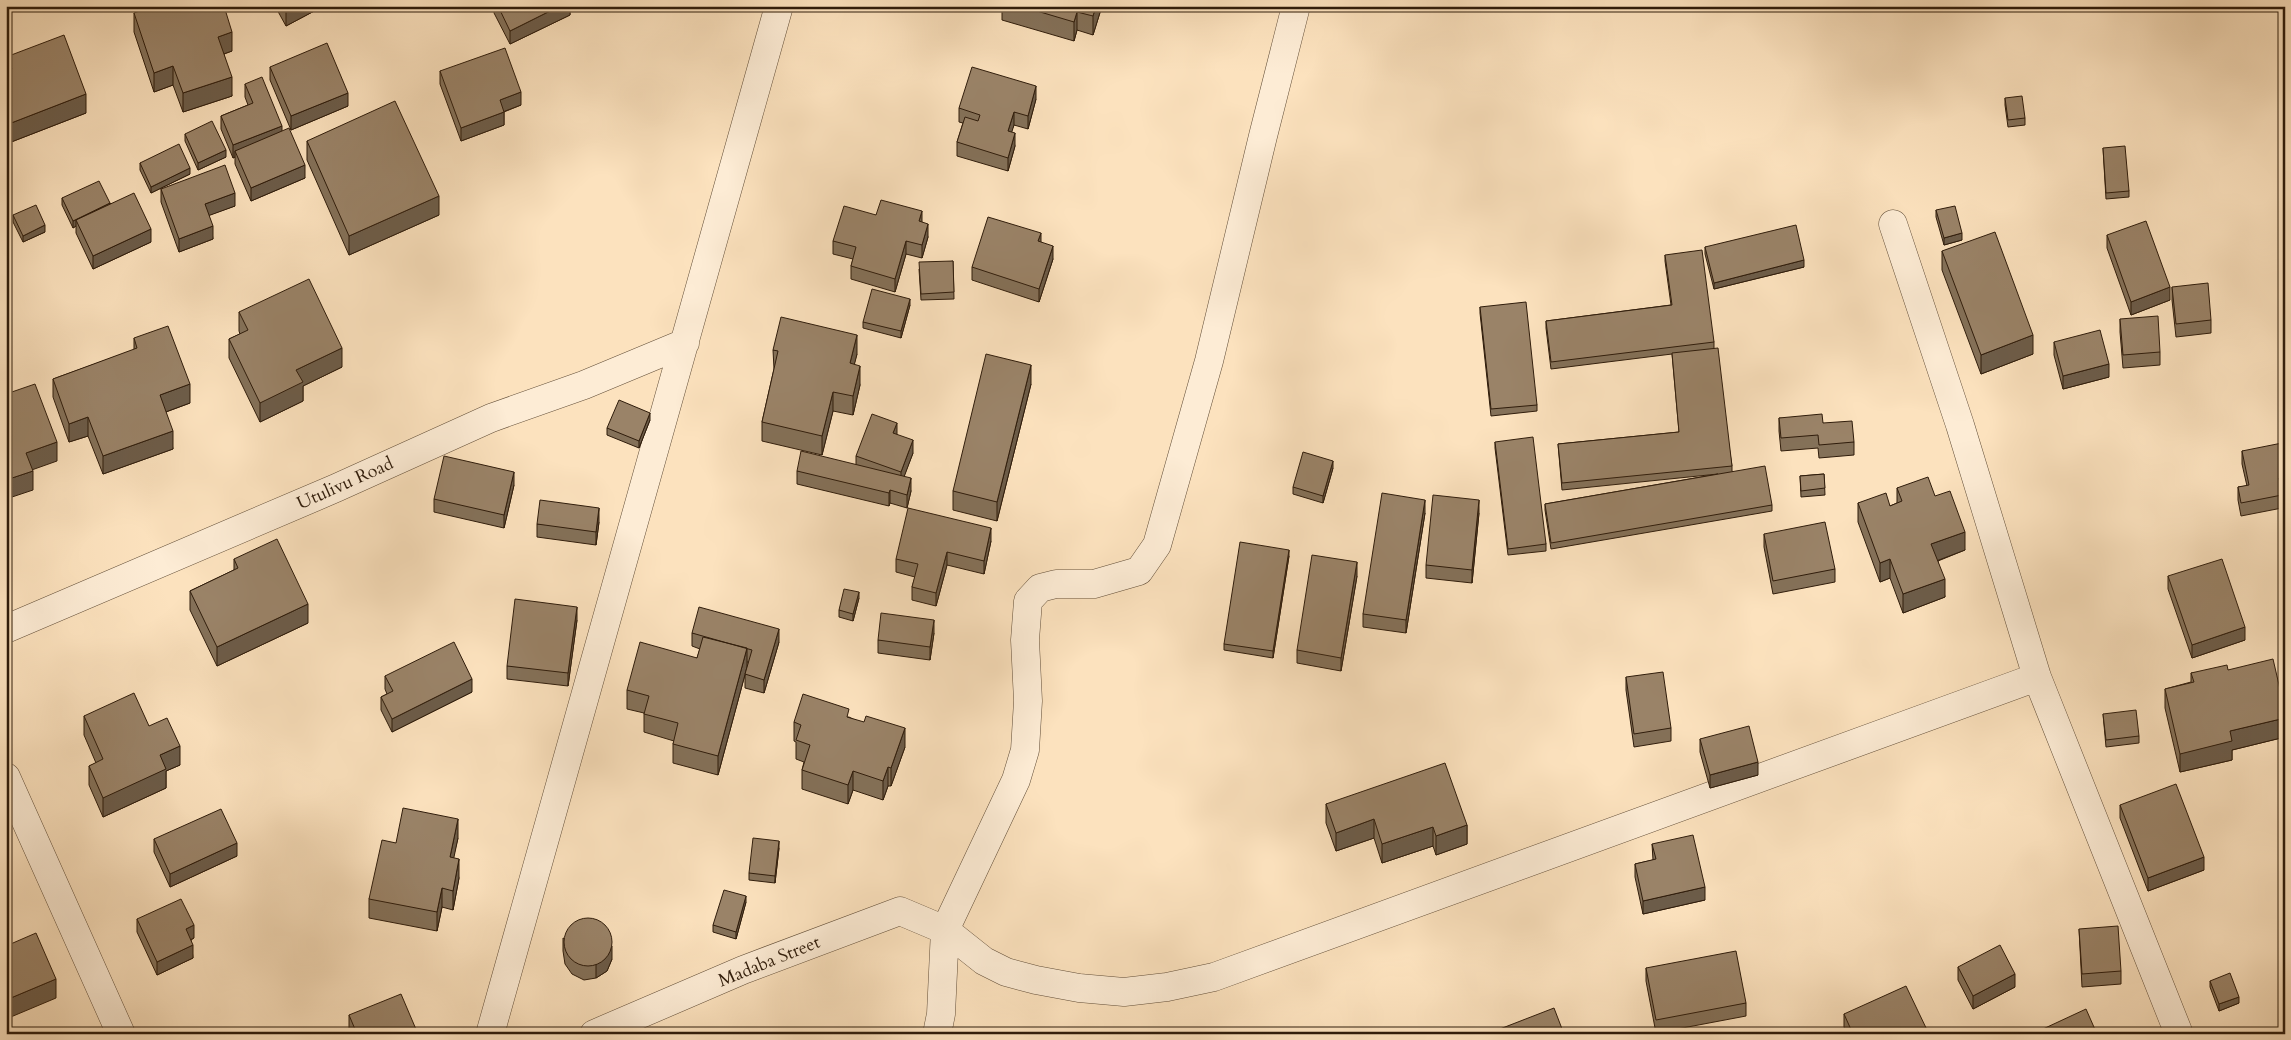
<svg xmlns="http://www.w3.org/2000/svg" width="2291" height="1040" viewBox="0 0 2291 1040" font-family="Cardo,serif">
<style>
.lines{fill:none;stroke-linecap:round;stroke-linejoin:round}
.minor-casing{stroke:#624e38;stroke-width:29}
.minor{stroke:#fdecd5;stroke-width:28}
.wall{fill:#847159;stroke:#2f1c0b}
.shaded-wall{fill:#6c5c49;stroke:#2f1c0b}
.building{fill:#9a8368;stroke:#2f1c0b}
.labels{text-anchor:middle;stroke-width:4.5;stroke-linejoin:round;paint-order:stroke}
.street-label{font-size:18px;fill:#2f1c0b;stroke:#fdecd5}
</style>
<rect width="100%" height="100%" fill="#fce2be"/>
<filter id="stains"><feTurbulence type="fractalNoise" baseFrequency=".004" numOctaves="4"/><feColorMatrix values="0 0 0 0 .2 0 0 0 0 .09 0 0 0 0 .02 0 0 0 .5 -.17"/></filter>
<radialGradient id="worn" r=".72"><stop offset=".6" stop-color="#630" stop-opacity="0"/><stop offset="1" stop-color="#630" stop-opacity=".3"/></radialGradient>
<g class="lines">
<defs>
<path id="minor" d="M1893,224L1960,425L2037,677L2179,1034
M6,629L336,488L491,418L584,385L685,343
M6,777L121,1034
M490,1034L779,6
M594,1034L743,970L900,911L945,930L984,961L1006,972L1036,980L1079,988L1124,992L1167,987L1214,977L2037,677
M937,1034L941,1014L945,930L1016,780L1025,750L1028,701L1025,640L1028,601L1040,588L1056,584H1094L1139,571L1157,545L1209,361L1263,136L1296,6"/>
</defs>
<use href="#minor" class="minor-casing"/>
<use href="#minor" class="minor"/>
</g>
<path class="wall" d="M275,6H318V9L286,26Z
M494,6H570V15L510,44L494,13Z
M1002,6H1102L1093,35L1077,30L1074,41L1002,20Z
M134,13L232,51L224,54L232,96L183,112L173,85L154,92L134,32Z
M6,57L86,113L6,144Z
M270,67L348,106L291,130L270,80Z
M440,71L521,105L504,112V125L461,141L440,84Z
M245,84L282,131L305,178L251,201L235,164V157L233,158L221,129V116L248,105L245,97Z
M2005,98L2025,118V125L2008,127L2005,105Z
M1036,99L1028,129L1014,125L1011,132L1015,146L1008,171L957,156V142L963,123L959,122V108Z
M185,134L226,157L198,170L185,141Z
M307,141L439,215L349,255L307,160Z
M2103,148L2129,191V197L2106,199Z
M140,163L190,174L151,193L140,170Z
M161,189L235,206L209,215L213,239L179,252L161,202Z
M62,198L110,203L151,242L93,269L76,233V226L73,228L62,205Z
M1936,210L1962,240L1944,245L1936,217Z
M13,215L45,232L23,242L13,222Z
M876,215L922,222L928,237L922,258L906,254L895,292L851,279V266L853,259L833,254V241Z
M2107,235L2170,300L2131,315L2107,248Z
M1041,242L1053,259L1039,302L972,280V267Z
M1705,247L1804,267L1714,289L1705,254Z
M1942,251L2033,354L1981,374L1942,270Z
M1665,255L1714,342V348L1732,466V471L1772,505V511L1551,549L1545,510V504L1718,474L1562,490L1558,444L1679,432L1672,354L1551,369L1546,328V321L1671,305L1665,261Z
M953,261L954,299L921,300L919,269Z
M2172,287L2211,320V333L2176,337L2172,300Z
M910,305L901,338L863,328V322Z
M1480,307L1537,405V411L1491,416L1480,313Z
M239,312L342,367L303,386V401L260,422L229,358V339L240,334L239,331Z
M2120,319L2160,352V365L2123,368L2120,332Z
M134,338L190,403L166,412L173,449L103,474L88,436L69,442L53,397V379L134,350Z
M2054,342L2109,377L2063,389L2054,355Z
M773,350L857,354L854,364L860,385L853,415L833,411L822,455L762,441V422L774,369Z
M1031,384L997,521L953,510V491Z
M1779,418L1823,423L1854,442V455L1819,458L1818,448L1781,451L1779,431Z
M650,420L639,448L607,435V428Z
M897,435L913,453L904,476L911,491L907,508L890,503L889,506L797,484V471L856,465V456Z
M1495,442L1546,544V551L1508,555L1495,448Z
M2242,451L2285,455V490L2281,491L2282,495V508L2241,516L2238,500V487L2247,486L2242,464Z
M1333,468L1323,503L1293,494V487Z
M1824,474L1825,495L1801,497L1800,476Z
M514,485L504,528L434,512V499Z
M1897,488L1935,496L1965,550L1938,561L1945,597L1903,613L1890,578L1880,582L1858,522V503L1890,506L1897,503Z
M1425,513L1406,633L1363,627V614Z
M1479,513L1472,583L1426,578V565Z
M599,522L596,545L537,537V524Z
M1764,534L1835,569V582L1773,594L1764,547Z
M991,541L984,574L947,565L936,606L912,600V587L915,577L896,572V559Z
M1289,556L1273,658L1224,650V644Z
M234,559L308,623L217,666L190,610V591L234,570Z
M1357,576L1341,671L1297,663V650Z
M2168,576L2245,640L2192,658L2168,589Z
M859,598L853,621L839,617V610Z
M577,620L568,686L507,679V666Z
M692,633L779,642L764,693L745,688V674L749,662H747V667L718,775L673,763V744L674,741L644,732V713L627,709V690L697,658L700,649L692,646Z
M934,633L930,660L878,653V640Z
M2228,670L2285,711V737L2232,750V760L2180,772L2165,708V689L2191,682V673Z
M385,676L472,692L392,732L381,710V697L387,694L385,689Z
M1626,677L1671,728V741L1634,747L1626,690Z
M2103,714L2139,736V743L2106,747Z
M84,716L149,726L180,765L166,771V788L103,817L89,785V766L96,763L84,735Z
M849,717L905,747L891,786H888L883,800L853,790L848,804L802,789V770L804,762L796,759V742L794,741V722Z
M1700,739L1758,775L1710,788L1700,752Z
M1326,804L1467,825V844L1436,855L1433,846L1382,863L1374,838L1336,851L1326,823Z
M2120,805L2204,870L2148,891L2120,818Z
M458,838L453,858L459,878L453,910L442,907L437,931L369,918V899L396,843Z
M154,839L237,856L170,887L154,852Z
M1652,844L1705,900L1643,914L1635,877V864L1653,860Z
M779,848L775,883L749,880V873Z
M746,902L736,939L713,932V925Z
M137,919L194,938L191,940L193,958L157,975L137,932Z
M2079,929L2121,971V984L2082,987Z
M563,938L612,959L607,971L596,978L584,980L572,974L565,964L563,951Z
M2284,956H2285V976L2284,975Z
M1958,967L2015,987L1973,1009L1958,980Z
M1646,968L1746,1003V1016L1656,1033L1646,981Z
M2210,981L2239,1003L2219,1011L2210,987Z
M1844,1014L1928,1034H1847L1844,1027Z
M349,1015L418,1034H352L349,1028Z"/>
<path class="shaded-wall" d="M288,6H318V9L286,26V7Z
M560,6H570V15L510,44V31Z
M1096,6H1102L1093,35V16Z
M1077,12V30L1074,41V22Z
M232,32V51L218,56V37Z
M173,66V85L154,92V73Z
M232,77V96L183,112V93Z
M1036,86V99L1028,129V116Z
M521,92V105L500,113V100Z
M348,93V106L291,130V116Z
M86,94V113L6,144V125Z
M504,112V125L461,141V128Z
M1014,112V125L1008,144V131Z
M282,126V139L235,151V157L233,158V145Z
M1015,133V146L1008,171V158Z
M226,150V157L198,170V163Z
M305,165V178L251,201V188Z
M190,168V174L151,193V187Z
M235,193V206L205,217V204Z
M439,196V215L349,255V236Z
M110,203L76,220V226L73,228V221Z
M922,211V224L919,221Z
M928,224V237L922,258V245Z
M45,225V232L23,242V236Z
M213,226V239L179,252V239Z
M151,229V242L93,269V256Z
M1041,233V246L1038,241Z
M1962,233V240L1944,245V238Z
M906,241V254L895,292V279Z
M1053,246V259L1039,302V289Z
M1804,260V267L1714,289V283Z
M2170,287V300L2131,315V302Z
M910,299V305L901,338V331Z
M857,335V354L850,382V363Z
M2033,335V354L1981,374V355Z
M342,348V367L303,386V401L260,422V403L296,370Z
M2109,364V377L2063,389V376Z
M1031,365V384L997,521V502Z
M860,366V385L853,415V396Z
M190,384V403L160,414V395Z
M833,392V411L822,455V436Z
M650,413V420L639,448V441Z
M88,417V436L69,442V424Z
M897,423V436L893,433Z
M173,431V449L103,474V456Z
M913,440V453L901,485V472Z
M57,442V461L26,472V453Z
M1333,461V468L1323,503V496Z
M33,471V490L6,499V480Z
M514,472V485L504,528V515Z
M911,478V491L907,508V495Z
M890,490V503L889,506V493Z
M1425,500V513L1406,633V620Z
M1479,500V513L1472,583V570Z
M599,508V522L596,545V532Z
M991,528V541L984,574V561Z
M1965,532V550L1931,563V544Z
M1289,550V556L1273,658V651Z
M947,552V565L936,606V593Z
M1890,559V578L1880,582V563Z
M1357,562V576L1341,671V658Z
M1945,579V597L1903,613V594Z
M859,592V598L853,621V614Z
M308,604V623L217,666V647Z
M577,607V620L568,686V673Z
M934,620V633L930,660V647Z
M2245,627V640L2192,658V645Z
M779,629V642L764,693V680Z
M747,648V667L718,775V756Z
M472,679V692L392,732V719Z
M2285,718V737L2232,750V760L2180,772V754L2230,731Z
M905,728V747L891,786V768Z
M180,746V765L166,771V788L103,817V798L160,755Z
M1758,762V775L1710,788V775Z
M888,767V786L883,800V781Z
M853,771V790L848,804V785Z
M458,819V838L450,876V857Z
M1374,819V838L1336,851V833Z
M1467,825V844L1436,855V836Z
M1433,827V846L1382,863V844Z
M779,841V848L775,883V876Z
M237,843V856L170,887V874Z
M2204,857V870L2148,891V878Z
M459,859V878L453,910V891Z
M1705,887V900L1643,914V901Z
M442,888V907L437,931V912Z
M746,896V902L736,939V932Z
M194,925V938L186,942V929Z
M193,945V958L157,975V962Z
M612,946V959L607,971L596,978V965Z
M2015,974V987L1973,1009V996Z
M56,979V998L6,1019V1000Z
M2239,997V1003L2219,1011V1004Z"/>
<path class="building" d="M154,6H224L232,32L218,37L232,77L183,93L173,66L154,73L134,13Z
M498,6H560L510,31Z
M1020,6H1096L1093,16L1077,12L1074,22Z
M64,35L86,94L6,125V71L12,69L6,57Z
M327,43L348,93L291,116L270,67Z
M505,48L521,92L500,100L504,112L461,128L440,71Z
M972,67L1036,86L1028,116L1014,112L1008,131L1015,133L1008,158L957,142L965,117L978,121L980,115L959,108Z
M262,77L282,126L233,145L221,116L253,103L245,84Z
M2022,96L2025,118L2008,120L2005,98Z
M395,101L439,196L349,236L307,141Z
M212,121L226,150L198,163L185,134Z
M289,128L305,165L251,188L235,151Z
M179,144L190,168L151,187L140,163Z
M2125,146L2129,191L2106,193L2103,148Z
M225,165L235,193L205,204L213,226L179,239L161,189Z
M99,181L110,203L73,221L62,198Z
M134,193L151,229L93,256L76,220Z
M881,200L922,211L919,221L928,224L922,245L906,241L895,279L851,266L856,247L833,241L844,206L876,215Z
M36,205L45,225L23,236L13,215Z
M1955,206L1962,233L1944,238L1936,210Z
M988,217L1041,233L1038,241L1053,246L1039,289L972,267Z
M2146,221L2170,287L2131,302L2107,235Z
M1796,225L1804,260L1714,283L1705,247Z
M1995,232L2033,335L1981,355L1942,251Z
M1702,250L1714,342L1551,362L1546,321L1672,305L1665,255Z
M953,261L954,292L921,294L919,262Z
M309,279L342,348L296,370L303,382L260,403L229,339L248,330L239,312Z
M2208,283L2211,320L2176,324L2172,287Z
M872,289L910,299L901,331L863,322Z
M1526,302L1537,405L1491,409L1480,307Z
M2158,316L2160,352L2123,355L2120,319Z
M781,317L857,335L850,363L860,366L853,396L833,392L822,436L762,422L778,351L773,350Z
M168,326L190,384L160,395L173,431L103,456L88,417L69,424L53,379L137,348L134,338Z
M2100,330L2109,364L2063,376L2054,342Z
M1718,348L1732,466L1562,483L1558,444L1679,432L1672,353Z
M986,354L1031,365L997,502L953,491Z
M35,384L57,442L26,453L33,471L6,480V394Z
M619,400L650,413L639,441L607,428Z
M872,414L897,423L893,433L913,440L901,472L856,456Z
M1822,414L1823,423L1852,421L1854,442L1819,445L1818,435L1781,438L1779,418Z
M1533,437L1546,544L1508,549L1495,442Z
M2282,443L2285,455V477L2279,478L2282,495L2241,503L2238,487L2249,485L2242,451Z
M801,451L911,478L907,495L890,490L889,493L797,471Z
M1303,452L1333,461L1323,496L1293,487Z
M444,456L514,472L504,515L434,499Z
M1765,466L1772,505L1551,543L1545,504Z
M1824,474L1825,488L1801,491L1800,476Z
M1928,477L1935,496L1950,491L1965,532L1931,544L1945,579L1903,594L1890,559L1880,563L1858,503L1886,493L1890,506L1902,501L1897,488Z
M1382,493L1425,500L1406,620L1363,614Z
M1433,495L1479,500L1472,570L1426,565Z
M540,500L599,508L596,532L537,524Z
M908,508L991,528L984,561L947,552L936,593L912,587L918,564L896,559Z
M1825,522L1835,569L1773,581L1764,534Z
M277,539L308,604L217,647L190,591L238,568L234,559Z
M1240,542L1289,550L1273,651L1224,644Z
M1312,555L1357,562L1341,658L1297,650Z
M2222,559L2245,627L2192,645L2168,576Z
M844,589L859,592L853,614L839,610Z
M515,599L577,607L568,673L507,666Z
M699,607L779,629L764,680L745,674L752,650L692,633Z
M881,613L934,620L930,647L878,640Z
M703,637L747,648L718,756L673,744L678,723L644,714L649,696L627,690L640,642L697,658Z
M454,642L472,679L392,719L381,697L393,691L385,676Z
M2273,659L2285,711V718L2230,731L2232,741L2180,754L2165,689L2194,682L2191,673L2227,665L2228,670Z
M1663,672L1671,728L1634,734L1626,677Z
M134,693L149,726L167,718L180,746L160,755L166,769L103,798L89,766L103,759L84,716Z
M803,694L849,709L847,717L864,722L866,716L905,728L891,768L888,767L883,781L853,771L848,785L802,770L810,745L796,740L801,725L794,722Z
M2136,710L2139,736L2106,740L2103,714Z
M1749,726L1758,762L1710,775L1700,739Z
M1445,763L1467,825L1436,836L1433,827L1382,844L1374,819L1336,833L1326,804Z
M2176,784L2204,857L2148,878L2120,805Z
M403,808L458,819L450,857L459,859L453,891L442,888L437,912L369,899L382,840L396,843Z
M221,809L237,843L170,874L154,839Z
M1693,835L1705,887L1643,901L1635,864L1656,859L1652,844Z
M753,838L779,841L775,876L749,873Z
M724,890L746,896L736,932L713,925Z
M181,899L194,925L186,929L193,945L157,962L137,919Z
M564 942a24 24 0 1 1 48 0a24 24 0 1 1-48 0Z
M2118,926L2121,971L2082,974L2079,929Z
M36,933L56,979L6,1000V946Z
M2000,945L2015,974L1973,996L1958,967Z
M1736,951L1746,1003L1656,1020L1646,968Z
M2230,973L2239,997L2219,1004L2210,981Z
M1906,986L1928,1032L1925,1034H1853L1844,1014Z
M401,994L418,1034H357L349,1015Z
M1554,1008L1564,1034H1487Z
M2086,1009L2097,1034H2045L2043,1029Z"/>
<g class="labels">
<g class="street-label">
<text transform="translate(345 483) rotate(-24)" y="6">Utulivu Road</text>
<text transform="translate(769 961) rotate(-22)" y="6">Madaba Street</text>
</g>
</g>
<rect width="2291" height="1040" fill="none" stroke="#fce2be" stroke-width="25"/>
<rect x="8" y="8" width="2276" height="1025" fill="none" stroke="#2f1c0b" stroke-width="2.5"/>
<rect x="12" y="12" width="2266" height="1015" fill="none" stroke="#2f1c0b"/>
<rect width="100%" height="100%" filter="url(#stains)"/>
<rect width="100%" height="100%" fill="url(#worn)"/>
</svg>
